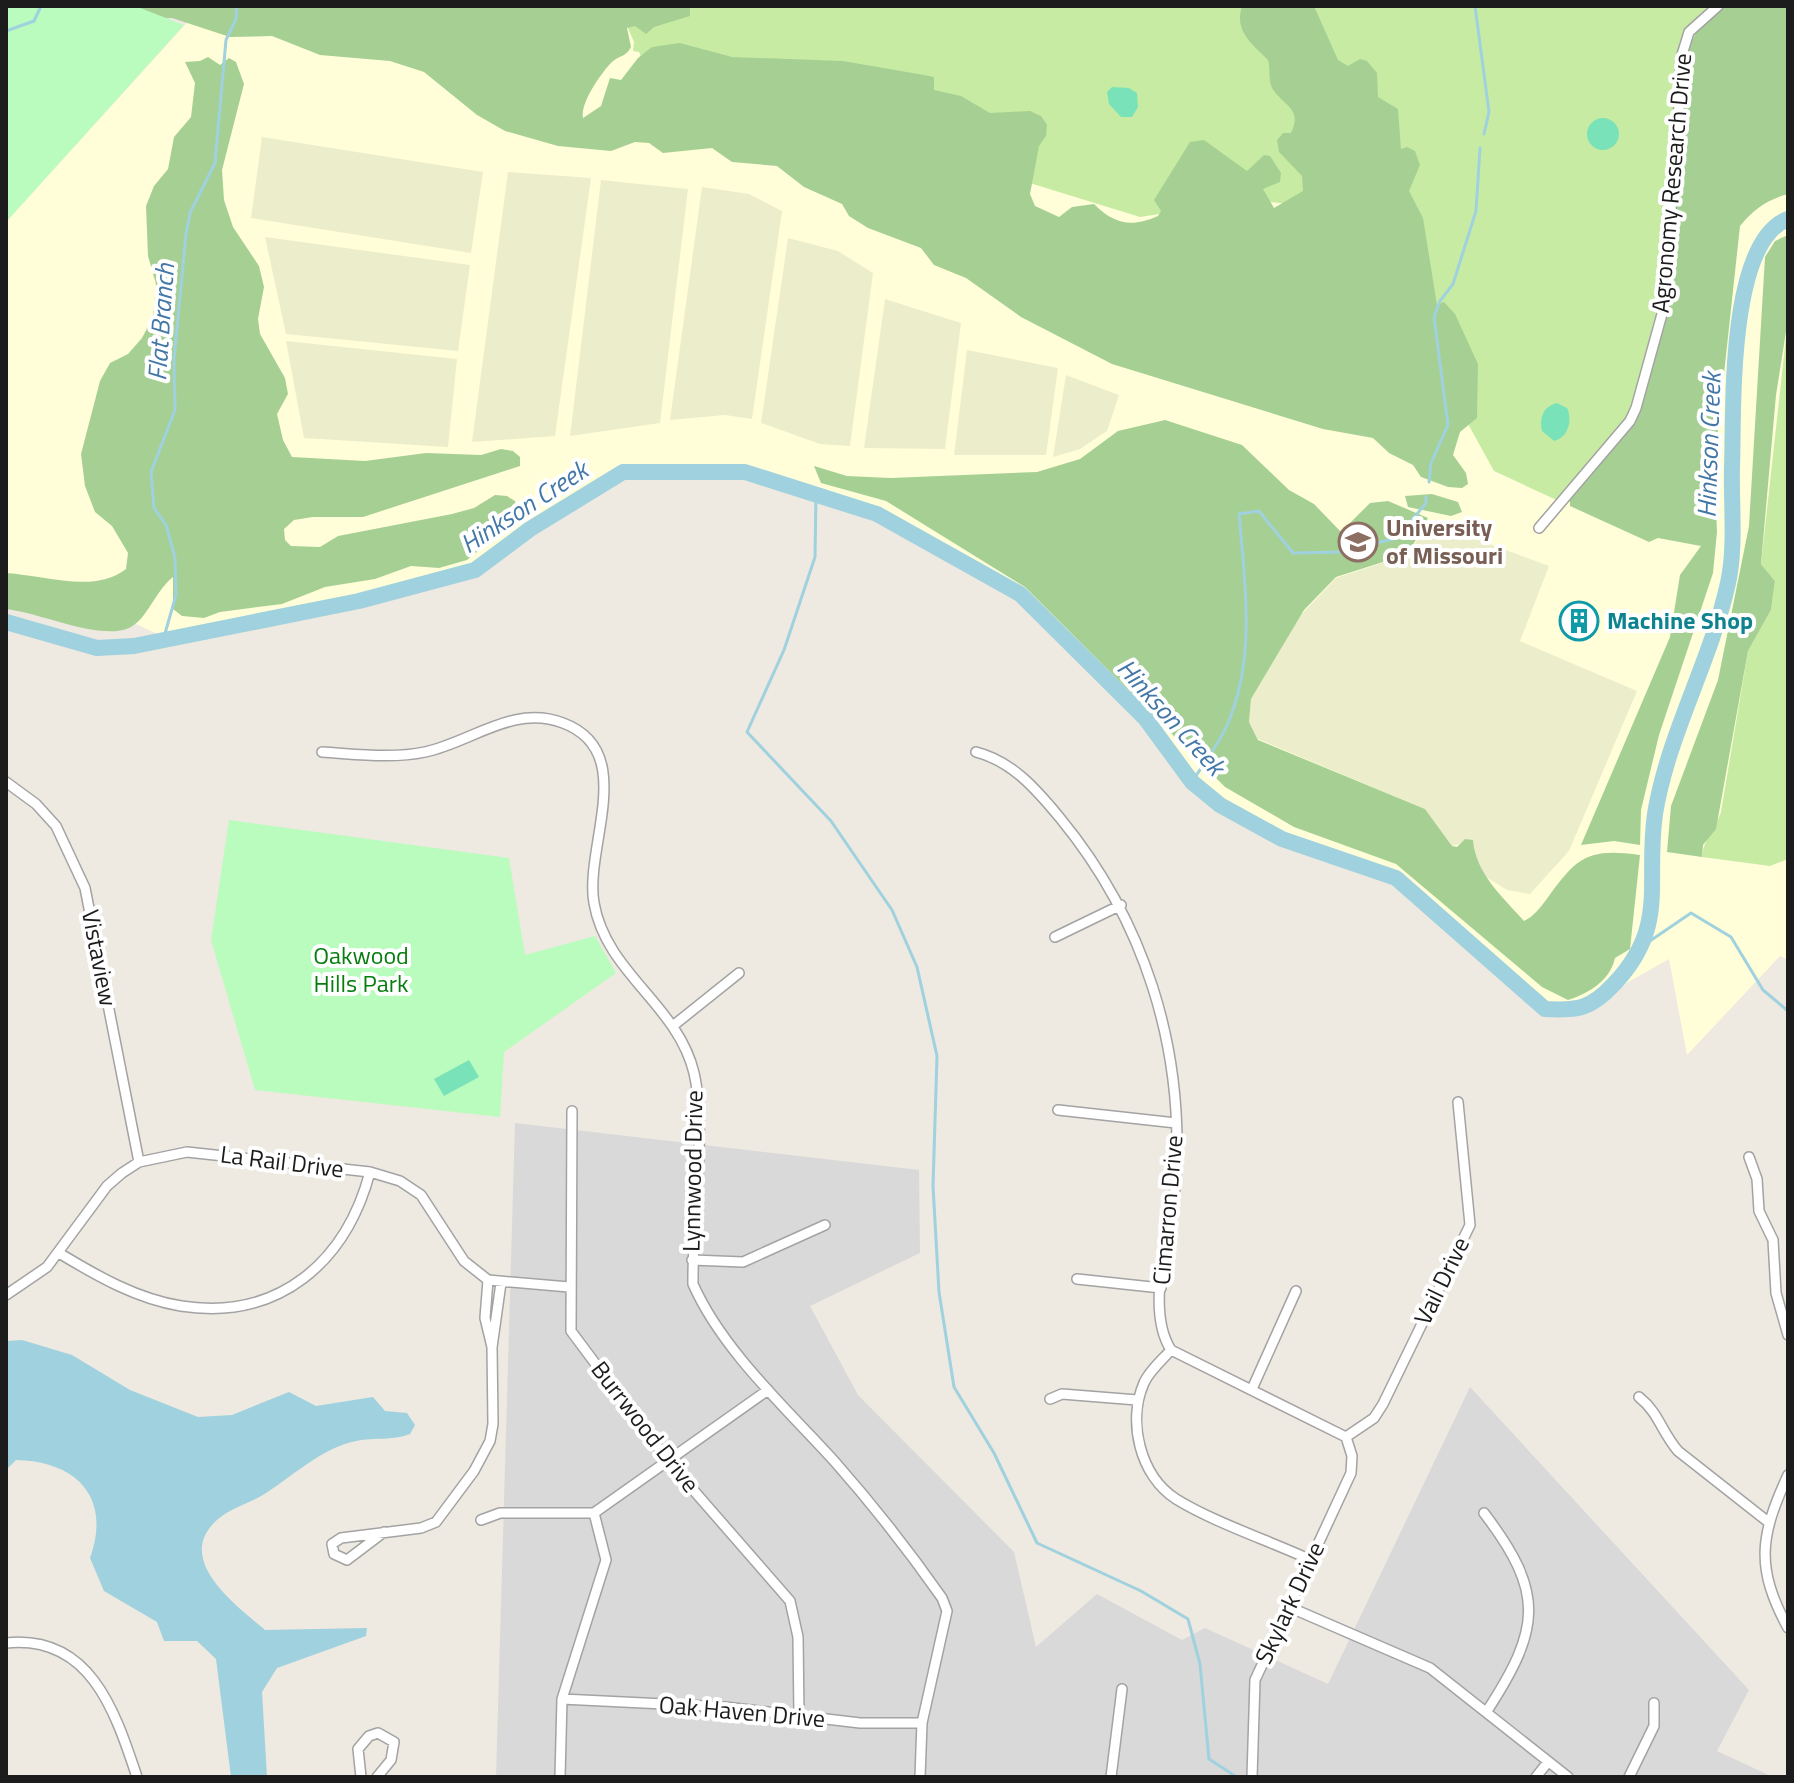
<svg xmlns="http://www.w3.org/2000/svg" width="1794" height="1783" viewBox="0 0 1794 1783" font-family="'Titillium Web',sans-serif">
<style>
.residential{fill:#dad9d9}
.education{fill:#fffed9}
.farmland{fill:#eceecb}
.grass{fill:#c8eba3}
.forest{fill:#a6d093}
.park{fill:#bafcbe}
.pitch{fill:#7ae2b8}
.water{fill:#9fd1de}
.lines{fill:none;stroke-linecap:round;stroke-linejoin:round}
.stream{stroke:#9fd1de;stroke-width:3}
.river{stroke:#9fd1de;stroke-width:16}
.minor-casing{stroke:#a3a3a3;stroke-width:12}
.minor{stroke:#fff;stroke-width:9}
.labels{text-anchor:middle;stroke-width:8;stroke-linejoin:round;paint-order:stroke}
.street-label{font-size:24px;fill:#1c1c1c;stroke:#fff}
.education-label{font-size:24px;font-weight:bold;fill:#785e54;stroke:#fff;text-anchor:start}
.culture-label{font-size:24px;font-weight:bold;fill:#0d838f;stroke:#fff;text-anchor:start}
.park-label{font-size:24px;fill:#067e0e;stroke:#fff}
.water-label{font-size:26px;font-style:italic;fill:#4277a7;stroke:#fff}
</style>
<rect width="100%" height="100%" fill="#eee9e1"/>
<path class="residential" d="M515,1123L919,1170L920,1253L810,1306L858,1395L1014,1552L1036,1647L1097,1594L1182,1640L1205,1628L1328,1684L1470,1387L1749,1690L1717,1751L1773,1777H496Z"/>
<path class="education" d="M202,6H1788V960L1780,956L1687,1055L1669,959L1577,1011L1545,1009L1396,878L1282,839L1220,805L1192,782L1145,717L1020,594L877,514L745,472H623L475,570L359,601L164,637L73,595L6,589V222Z"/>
<path class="farmland" d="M262,137L483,172L471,253L251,218Z
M508,172L591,178L555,436L472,442Z
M601,180L688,189L660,423L570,436Z
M702,187L749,194L782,211L752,419L725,415L670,420Z
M265,237L470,265L458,351L286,334Z
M788,238L838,251L873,273L850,446L820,444L761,423Z
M885,299L961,323L945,449L864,448Z
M286,341L457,359L448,447L304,438Z
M967,350L1058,368L1046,455H954Z
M1066,375L1119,395L1107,431L1080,449L1053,457Z
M1428,521L1549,566L1520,641L1637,691L1569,851L1530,894L1507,890L1483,875L1477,865L1473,840L1452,846L1425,809L1258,739L1249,722L1251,699L1299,617L1336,578L1409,554Z"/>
<path class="grass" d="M636,6H1753L1622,492L1563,503L1494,471L1350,210L1249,200L1140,217L644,64L639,52L633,51L634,42L628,28Z
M1788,319V859L1770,866L1702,857C1703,840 1716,828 1721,812L1748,651L1771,610L1775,581L1761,564Z"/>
<path class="forest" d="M113,6H690V16L654,27L646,34L635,26L627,28L631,47C626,57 620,55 612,62C601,73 580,103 583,118L601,106L610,78L621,80L638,58L652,47L680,43L732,57L843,61L924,75L934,77V90L961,96L990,113L1030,111L1041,116L1047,125L1046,136L1039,146L1030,194L1035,206L1059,217L1072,207L1094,204C1114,224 1131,228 1158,216L1161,211L1154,200L1190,142L1204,140L1247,171L1264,155L1270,156L1281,173L1280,182L1263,189L1274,208L1303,191L1302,176L1279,152L1277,140L1283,133H1291C1302,109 1286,107 1274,91C1267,82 1271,70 1268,60C1251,43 1234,31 1242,6H1314L1338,60L1348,66L1360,59L1367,61L1377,73L1378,97L1398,109L1401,149L1407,147L1415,151L1420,165L1409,191L1423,218L1437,305L1444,302L1455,314L1478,364L1477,418L1460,432L1453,455L1466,473L1468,484L1462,488L1448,487L1421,477L1413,465L1389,453L1373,438L1323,429L1112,364L1021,317L966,278L934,265L921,248L868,228L849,216L842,204L804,187L777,166L732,162L712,148L663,153L649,143L635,142L611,151L558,146L505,131L477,115L424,72L390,61L320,55L272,36L230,37L172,18L150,19Z
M1725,6H1788V194C1767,200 1754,209 1740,226L1714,466L1717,532L1713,573L1659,735L1641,810L1640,845L1614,841L1581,845L1670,637L1680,575L1701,546L1658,538L1649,542L1570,506V494L1637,418L1658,337L1669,287L1686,52L1700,26Z
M208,57L220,65L229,58L236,62L244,84L222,170L224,200L233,227L259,266L264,287L258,319L260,334L285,378L288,394L277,414L283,440L292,457L365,461L426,453L481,455L501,449L513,451L520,457V466L363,517H313L294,520L284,529L285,540L291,546L320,547L338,536L452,514L474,508L495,495L507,496L515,501L517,512L512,524L467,560L439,568L411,566L375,579L325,587L282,604L220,612L204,618L182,616L173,609V577C155,591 147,620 129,628C100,641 38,612 6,609V573C43,575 95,594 126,569L128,553L112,526L95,512L85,486L81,454L100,381L110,363L128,354L142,338L153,317L156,284L148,256L146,206L154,186L168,169L174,137L191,117L195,83L185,62L200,61Z
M1788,235V319L1776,395L1761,564L1775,581L1771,610L1748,651L1716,829L1703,845L1702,857L1667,852L1671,806L1718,680L1749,526L1765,257L1775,241Z
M1165,420L1242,445L1289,490L1314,504L1341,532L1370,503L1388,501L1428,518L1408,554L1336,577L1304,610L1251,699L1249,722L1258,740L1425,809L1452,846L1457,847L1465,839L1473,840C1476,874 1502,896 1524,921C1534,916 1539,909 1546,900C1577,857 1587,848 1640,855L1630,949L1615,958C1610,981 1589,993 1568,1000L1542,987L1396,864L1294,827L1225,787L1025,587L886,501L821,483L814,466L847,476L891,478L1037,472L1080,459L1118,431Z
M1432,494L1458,502L1462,512L1451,516L1408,507L1405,496Z"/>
<path class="park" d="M6,6H135L184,25L6,222Z
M229,820L509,858L525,955L595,936L616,973L504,1052L500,1117L255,1090L211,940Z"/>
<path class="pitch" d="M1112,87L1129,88L1137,93L1138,107L1132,117H1121L1109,104L1107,92Z
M1587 134a16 16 0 1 1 32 0a16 16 0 1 1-32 0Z
M1557,403L1567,408C1573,420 1568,438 1554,441L1542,431C1539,419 1543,406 1557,403Z
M469,1060L479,1077L444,1096L434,1079Z"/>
<path class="water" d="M22,1340L72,1355L130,1390L198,1417L232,1415L289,1392L316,1406L373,1397L385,1411L407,1413L415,1425L410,1434C391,1441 375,1437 356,1441C322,1448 294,1475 266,1493C251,1503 232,1507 218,1519C172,1559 236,1605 265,1630L367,1628L366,1636L277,1668L262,1692L267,1777H231L216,1659L197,1641H164L157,1622L104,1591L90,1558C112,1497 76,1461 16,1460L6,1470V1341Z"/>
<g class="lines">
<path class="stream" d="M1475,6L1489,112L1484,134
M6,31L34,21L41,6
M1429,482L1431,463L1448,425L1434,317L1440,301L1453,284L1476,211L1480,148
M816,494L815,557L784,650L747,732L831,821L892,910L917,967L937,1056L933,1186L939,1292L954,1387L994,1453L1037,1543L1141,1591L1188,1619L1200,1664L1209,1759L1235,1776
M164,637L176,595L175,558L166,525L154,508L151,472L175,410L174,360L186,234L190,213L215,163L226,40L236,19L237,6
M1192,782C1204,763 1219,744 1228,723C1256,658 1245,582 1239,514L1259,511L1293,553L1341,552L1397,538L1426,503V497
M1644,945L1691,913L1731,937L1763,990L1788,1011"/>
<path class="river" d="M6,622L97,648L134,646L359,601L475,570L530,529L623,472H745L877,514L1020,594L1145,718L1192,782L1220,805L1282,839L1396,878L1545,1009C1577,1011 1591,1009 1614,984C1669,926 1645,883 1655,814C1668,734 1711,661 1728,583C1736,547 1731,504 1732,468C1734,412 1727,242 1788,219"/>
<defs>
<path id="minor" d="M1539,528L1630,421L1636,408L1662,314L1678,128L1681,58L1689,32L1718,6
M322,752C356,754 392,759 425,752C472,742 513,704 563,723C639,751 584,847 594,903C606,973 678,1005 694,1073C707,1129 692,1223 693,1284C722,1350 787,1409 835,1462C873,1505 909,1551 942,1598L947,1611L922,1723L920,1777
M976,752C1012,761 1037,790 1060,818C1144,920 1184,1046 1176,1178C1173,1229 1143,1306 1171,1350L1346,1437
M6,782L36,804L56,826L85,888L139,1162
M1055,937L1121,905
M674,1025L739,973
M1058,1110L1176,1123
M572,1111L571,1331L668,1461L790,1601L798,1637L799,1716
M1749,1157L1757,1179L1759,1211L1773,1240L1776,1293L1788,1335
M59,1253C97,1276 137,1299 181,1306C279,1321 346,1262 370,1172
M692,1260L743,1262L825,1225
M1077,1279L1161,1288
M488,1280L485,1318L492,1347
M6,1295L47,1267L107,1186L122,1173L139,1162L187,1152L370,1172L400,1181L421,1195L464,1261L488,1280L569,1287
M1171,1350C1162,1360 1149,1371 1144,1383C1127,1421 1140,1476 1176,1499C1213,1522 1270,1541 1311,1560
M1252,1389L1296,1291
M1639,1397C1659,1413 1661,1431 1678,1451L1767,1521
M1050,1399L1062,1394L1137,1400
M1346,1437L1374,1418L1383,1404L1470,1225L1458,1102
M1788,1475C1760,1536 1755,1567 1788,1628
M1484,1513C1545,1593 1541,1628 1487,1711
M481,1520L500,1513H594L768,1390
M384,1532L347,1560L334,1554L332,1544L341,1538L421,1528L436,1522L474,1471L490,1441L493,1424L492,1347L501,1283
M1289,1607L1430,1668L1568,1777
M6,1643C90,1634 115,1711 137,1777
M562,1699L725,1707L860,1723H922
M361,1777L358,1749L369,1736L378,1733L394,1742L391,1760L377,1777
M560,1777L562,1699L606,1560L594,1513
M1111,1777L1122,1689
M1252,1777L1255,1680L1351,1473L1352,1456L1346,1437
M1536,1777L1548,1762
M1629,1777L1654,1726V1703"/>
</defs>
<use href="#minor" class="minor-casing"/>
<use href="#minor" class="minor"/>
</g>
<defs>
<symbol id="university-ring" viewBox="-11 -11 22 22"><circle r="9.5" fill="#fff" stroke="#8d6e63" stroke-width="1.5"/><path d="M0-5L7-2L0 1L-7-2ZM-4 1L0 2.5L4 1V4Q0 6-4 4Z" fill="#8d6e63"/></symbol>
<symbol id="building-ring" viewBox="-11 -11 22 22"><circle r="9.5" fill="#fff" stroke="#0f9aa8" stroke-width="1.5"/><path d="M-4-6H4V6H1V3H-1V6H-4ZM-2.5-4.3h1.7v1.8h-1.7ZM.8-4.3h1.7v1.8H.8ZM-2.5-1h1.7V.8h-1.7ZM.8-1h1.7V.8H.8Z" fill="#0f9aa8"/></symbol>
</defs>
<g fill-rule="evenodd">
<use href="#university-ring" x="1336" y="520" width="44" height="44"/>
<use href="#building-ring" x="1557" y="599" width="44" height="44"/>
</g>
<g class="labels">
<g class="street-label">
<text transform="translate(1672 183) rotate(-85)" y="8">Agronomy Research Drive</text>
<text transform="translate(99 958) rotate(79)" y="8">Vistaview</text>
<text transform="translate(282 1162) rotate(7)" y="8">La Rail Drive</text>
<text transform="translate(693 1171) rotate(-89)" y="8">Lynnwood Drive</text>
<text transform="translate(1168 1210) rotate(-85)" y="8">Cimarron Drive</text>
<text transform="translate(1442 1281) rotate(-64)" y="8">Vail Drive</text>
<text transform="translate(645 1427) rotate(52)" y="8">Burrwood Drive</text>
<text transform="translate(1290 1603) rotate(-65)" y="8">Skylark Drive</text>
<text transform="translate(742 1712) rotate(5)" y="8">Oak Haven Drive</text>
</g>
<g class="education-label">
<text x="1386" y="536">University<tspan x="1386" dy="28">of Missouri</tspan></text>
</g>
<g class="culture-label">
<text x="1607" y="629">Machine Shop</text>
</g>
<g class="park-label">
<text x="361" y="964">Oakwood<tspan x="361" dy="28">Hills Park</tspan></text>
</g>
<g class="water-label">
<text transform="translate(161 322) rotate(-86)" y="9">Flat Branch</text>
<text transform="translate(1709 445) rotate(-88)" y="9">Hinkson Creek</text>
<text transform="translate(524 507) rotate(-33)" y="9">Hinkson Creek</text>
<text transform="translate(1171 717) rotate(48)" y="9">Hinkson Creek</text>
</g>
</g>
<rect width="1794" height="1783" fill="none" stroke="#1c1c1c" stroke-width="16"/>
</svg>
